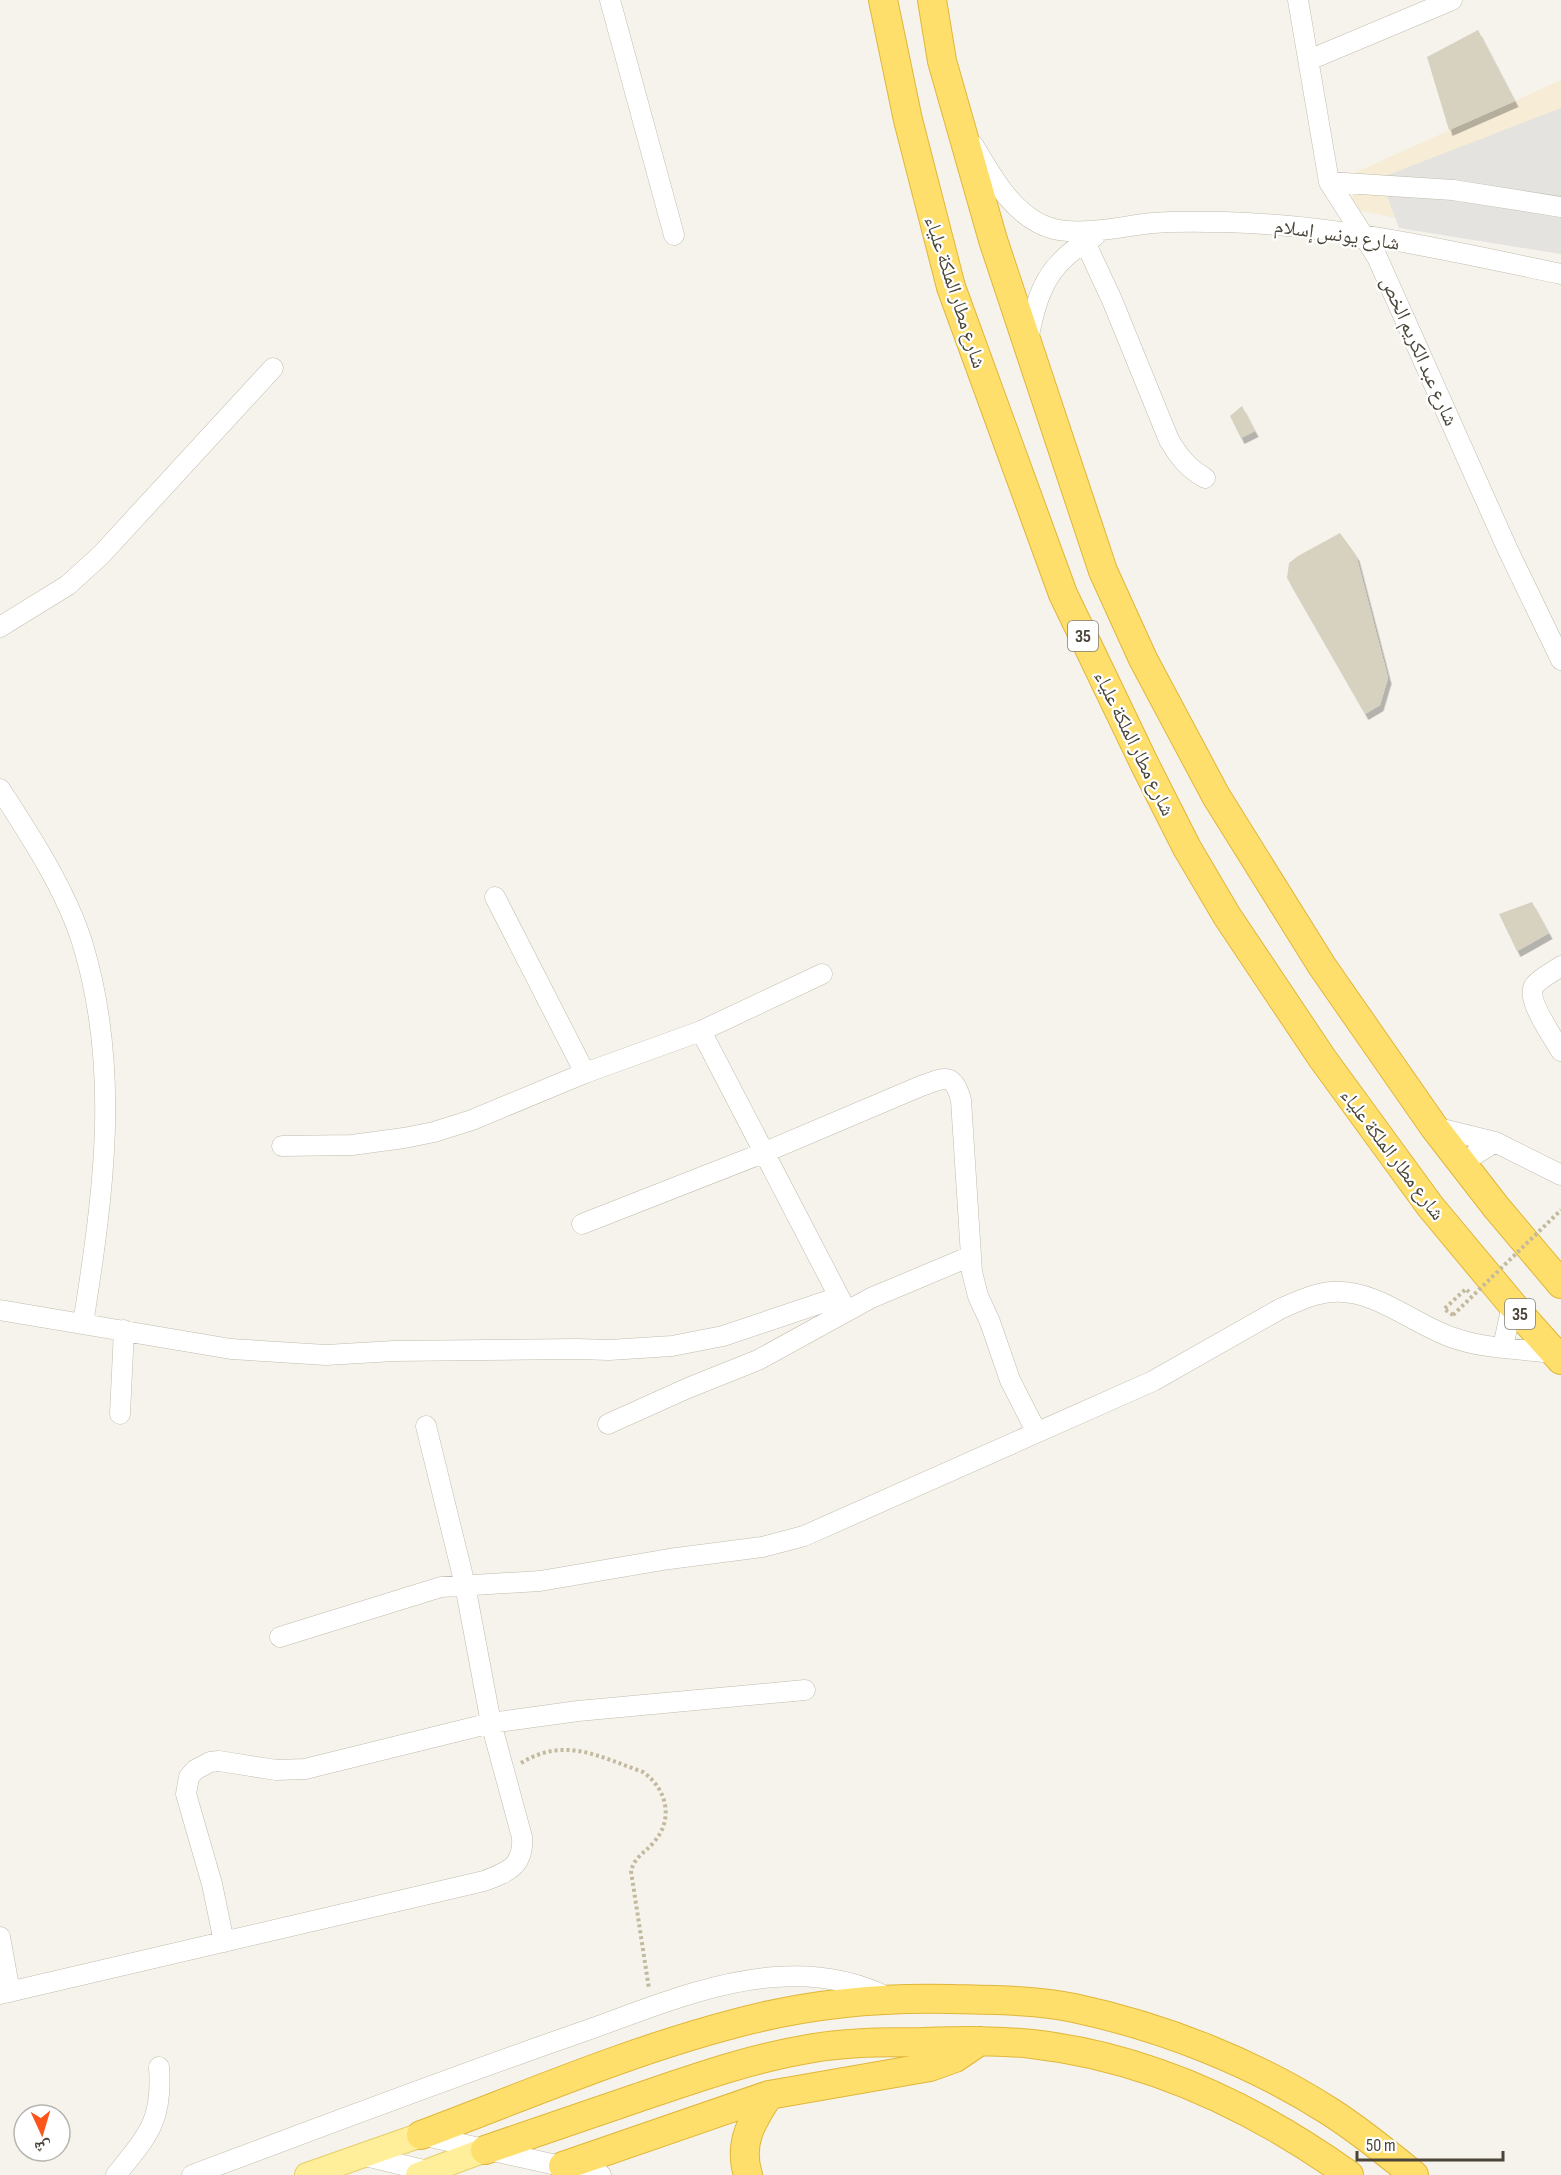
<svg xmlns="http://www.w3.org/2000/svg" width="1561" height="2175" viewBox="0 0 1561 2175" font-family="'Sofia Sans Condensed','Noto Naskh Arabic',sans-serif">
<style>
.commercial{fill:#f7edd6}
.parking{fill:#e4e3df}
.building{fill:#d7d1c0;filter:url(#shadow)}
.lines{fill:none;stroke-linecap:round;stroke-linejoin:round}
.minor-casing{stroke:#c1bcad;stroke-width:21}
.major-casing{stroke:#e6ce68;stroke-width:26}
.highway-casing{stroke:#e0b63a;stroke-width:30}
.path{stroke:#c3ba9e;stroke-width:4;stroke-dasharray:3 3;stroke-linecap:butt}
.minor{stroke:#fff;stroke-width:20}
.major{stroke:#ffee9a;stroke-width:24}
.highway{stroke:#ffdf6c;stroke-width:28}
.path-bridge{stroke:#c3ba9e;stroke-width:4;stroke-dasharray:3 3;stroke-linecap:butt}
.labels{text-anchor:middle;stroke-width:4.5;stroke-linejoin:round;paint-order:stroke}
.shield{fill:#fff;stroke:#807d74;stroke-width:1.5}
.shield-label{font-size:18px;font-weight:bold;fill:#4a4538}
.street-label{font-size:20px;fill:#4a4538;stroke:#fff}
</style>
<defs>
<filter id="shadow"><feDropShadow dx="3.5" dy="6" stdDeviation="0" flood-color="#0004"/></filter>
</defs>
<rect width="100%" height="100%" fill="#f5f3eb"/>
<path class="commercial" d="M1561,80V252L1352,209L1354,173Z"/>
<path class="parking" d="M1561,108V254L1399,228L1380,178Z"/>
<path class="building" d="M1478,30L1515,101L1449,130L1427,57Z
M1242,406L1255,431L1241,438L1230,416Z
M1340,533L1356,555L1388,678L1380,705L1365,714L1287,578L1289,563L1298,556Z
M1532,902L1549,933L1517,951L1499,914Z"/>
<g class="lines">
<defs>
<path id="minor" d="M610,0L674,235
M1298,0L1329,182L1377,257L1507,548L1561,660
M1309,60L1452,0
M974,146C993,178 1015,219 1054,229C1085,236 1122,226 1153,223C1177,221 1202,222 1225,222C1339,225 1451,251 1561,274
M1329,182L1453,190L1561,207
M1085,242L1112,300L1169,440C1179,457 1188,468 1205,478
M1028,340C1038,290 1047,263 1095,236
M0,627L68,585L101,555L273,368
M0,789C30,835 67,892 83,945C121,1072 103,1197 83,1324
M495,897L585,1073
M1561,966C1553,972 1540,978 1534,986C1526,1000 1553,1037 1561,1051
M701,1031L845,1308
M1434,1127L1495,1142L1561,1175
M282,1146L352,1145L404,1138L434,1132L472,1120L585,1073L701,1031L822,974
M1468,1172L1471,1157L1495,1142
M582,1224L763,1153L921,1086C944,1078 953,1071 961,1100L971,1256
M0,1310L231,1349L326,1355L394,1351L577,1349L609,1350L672,1346L723,1336L839,1297
M1503,1347L1512,1305
M120,1414L124,1330
M608,1424L688,1388L758,1360L871,1298L971,1256L972,1272L978,1296L990,1322L1010,1380L1036,1431
M280,1637L441,1587L540,1581L669,1559L762,1547L804,1536L1153,1381L1280,1309C1296,1302 1314,1293 1332,1292C1376,1289 1411,1323 1451,1337C1483,1349 1521,1349 1555,1353
M0,1937L10,1992
M224,1942L212,1884L186,1794L189,1777L195,1770L210,1762L219,1761L276,1770L305,1769L491,1723L578,1711L805,1690
M0,1994L484,1881C508,1872 524,1866 522,1837L491,1723L465,1585L426,1426
M421,2135L601,2175
M361,2155L436,2173
M116,2175C148,2135 163,2121 159,2067
M192,2175C321,2127 449,2078 579,2033C642,2011 708,1982 775,1977C814,1974 854,1980 889,1998"/>
<path id="major" d="M307,2175L421,2135
M418,2175L485,2150"/>
<path id="highway" d="M883,0L908,120L951,287L1063,594L1145,765L1187,848L1227,916L1322,1058L1430,1206L1520,1314L1561,1360
M932,0L942,61L993,240L1103,571L1143,659L1216,796L1322,966L1434,1127L1496,1207L1561,1284
M421,2135C525,2096 629,2051 737,2023C807,2004 879,1997 952,1999C993,2000 1034,2000 1074,2008C1163,2027 1252,2062 1329,2111C1359,2130 1386,2152 1414,2175
M485,2150C536,2133 586,2115 637,2098C693,2079 749,2059 808,2049C846,2042 884,2042 922,2042C959,2041 995,2040 1032,2044C1149,2057 1254,2107 1349,2175
M563,2166L769,2095L930,2067L955,2058L980,2041
M748,2175C738,2143 752,2121 769,2095"/>
</defs>
<use href="#minor" class="minor-casing"/>
<use href="#major" class="major-casing"/>
<use href="#highway" class="highway-casing"/>
<path class="path" d="M1453,1315L1444,1309L1466,1289L1469,1292
M521,1763C565,1736 600,1757 643,1772C667,1789 674,1819 654,1842C645,1853 635,1856 631,1871L649,1989"/>
<use href="#minor" class="minor"/>
<use href="#major" class="major"/>
<use href="#highway" class="highway"/>
<path class="path-bridge" d="M1453,1315L1561,1210"/>
</g>
<g class="labels">
<g class="shield">
<rect x="1068" y="621" width="30" height="30" rx="4.5"/>
<rect x="1505" y="1299" width="30" height="30" rx="4.5"/>
</g>
<g class="shield-label">
<text x="1083" y="642">35</text>
<text x="1520" y="1320">35</text>
</g>
<g class="street-label">
<text transform="translate(1337 234) rotate(8)" y="7">شارع يونس إسلام</text>
<text transform="translate(956 292) rotate(72)" y="7">شارع مطار الملكة علياء</text>
<text transform="translate(1420 351) rotate(66)" y="7">شارع عبد الكريم الخص</text>
<text transform="translate(1135 743) rotate(64)" y="7">شارع مطار الملكة علياء</text>
<text transform="translate(1393 1154) rotate(53)" y="7">شارع مطار الملكة علياء</text>
</g>
</g>
<g transform="translate(42 2133) rotate(176)"><circle r="28" fill="#ffffff" stroke="#b7b5af" stroke-width="1.5"/>
<path d="M0-4.5L10 22L0 15L-10 22Z" fill="#fc561a"/>
<text y="-9" font-size="16" font-weight="bold" text-anchor="middle" fill="#4a4538">ش</text>
</g>
<path d="M1357 2151v9h146v-9" fill="none" stroke="#4a4538" stroke-width="3"/>
<text x="1366" y="2151" font-size="18" fill="#4a4538" stroke="#ffffff" stroke-width="4.5" paint-order="stroke">50 m</text>
</svg>
